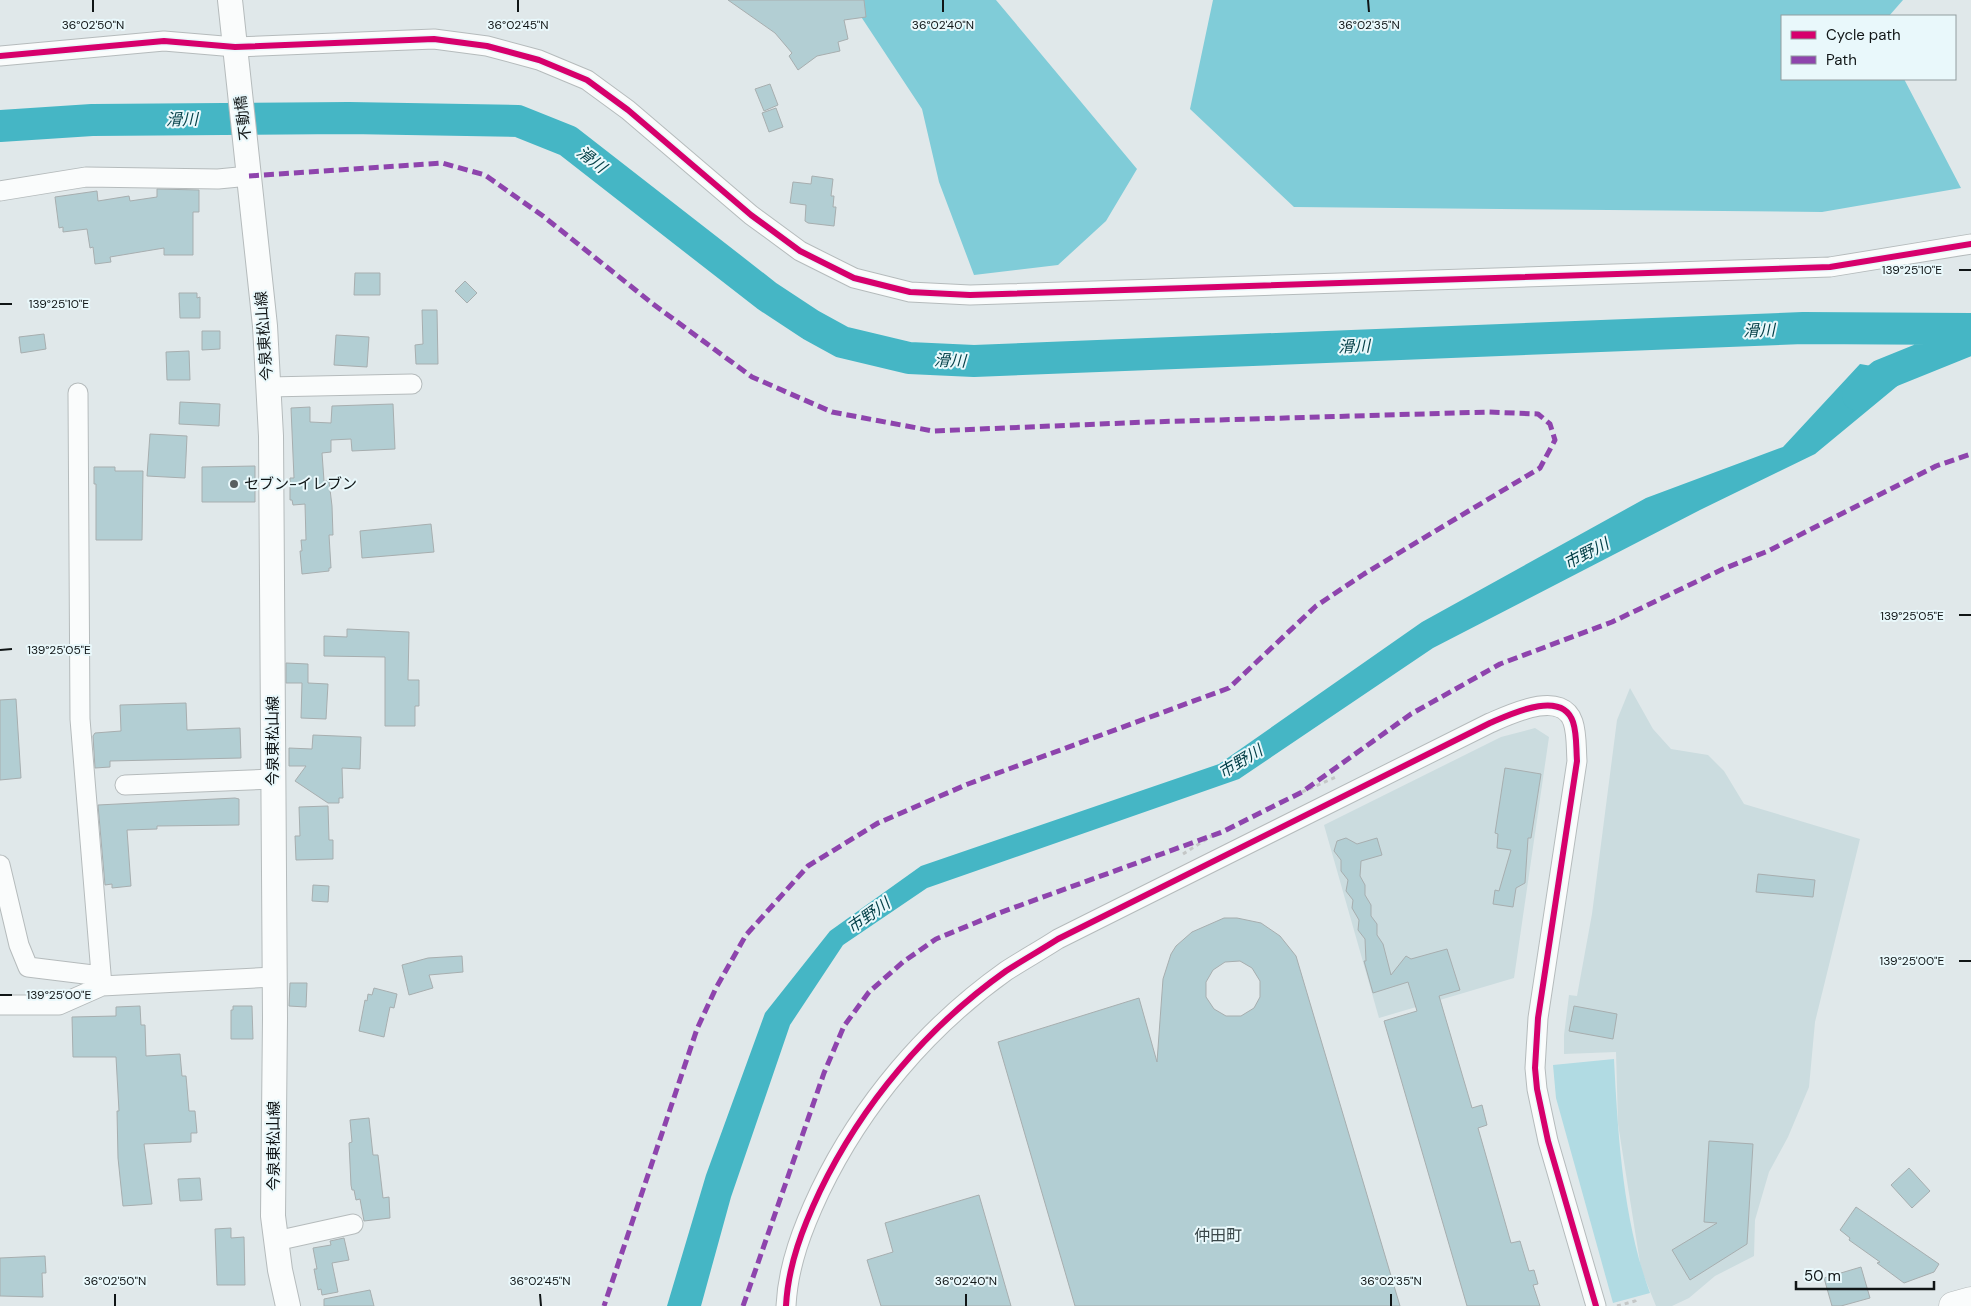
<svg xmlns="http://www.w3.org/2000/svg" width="1971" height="1306" viewBox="0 0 1971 1306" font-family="'DM Sans','Noto Sans JP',sans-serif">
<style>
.built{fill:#cbdcdf}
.green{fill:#b1dbe3}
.forest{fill:#80ccd8}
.water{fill:#45b6c5}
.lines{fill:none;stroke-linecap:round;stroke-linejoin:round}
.river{stroke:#45b6c5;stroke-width:32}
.building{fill:#b2ced3;stroke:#a7aeaf;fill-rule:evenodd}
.minor-casing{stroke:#b5bbbc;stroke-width:21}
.major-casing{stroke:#b5bbbc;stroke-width:26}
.highway-casing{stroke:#b5bbbc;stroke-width:29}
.path{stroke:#c4c7c7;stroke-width:3;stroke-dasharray:4 4;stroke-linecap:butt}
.minor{stroke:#fafcfc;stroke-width:19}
.major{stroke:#fafcfc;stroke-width:24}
.highway{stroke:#fafcfc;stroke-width:28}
.quiet{stroke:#8e44ad;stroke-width:5;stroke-dasharray:10 5;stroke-linecap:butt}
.cycleway-casing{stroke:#e9f8fb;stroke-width:9}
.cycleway{stroke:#d6006c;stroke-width:6}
.ticks{fill:none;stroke:#101516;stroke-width:2}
.poi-dot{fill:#595f60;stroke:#e9f8fb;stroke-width:2}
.labels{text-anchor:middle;stroke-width:4;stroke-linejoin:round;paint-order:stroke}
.street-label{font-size:15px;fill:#101516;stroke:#e9f8fb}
.poi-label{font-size:15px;fill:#101516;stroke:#e9f8fb;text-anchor:start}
.water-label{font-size:16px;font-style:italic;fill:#033f47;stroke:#e9f8fb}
.neighbourhood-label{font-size:16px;fill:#3a4749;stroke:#e9f8fb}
.ticks-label{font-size:12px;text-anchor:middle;fill:#101516;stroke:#e9f8fb;stroke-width:4;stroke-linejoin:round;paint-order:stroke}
</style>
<rect width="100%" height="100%" fill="#e0e8ea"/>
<path class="built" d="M1630,688L1653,729L1671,749L1708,755L1724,771L1744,804L1860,839L1815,1022L1809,1087L1788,1137L1769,1172L1755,1220L1754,1256L1715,1276L1689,1298L1672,1306H1656L1641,1269L1618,1124L1616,1052L1564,1054V1035L1569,995L1577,996L1592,914L1617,720Z
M1535,728L1549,737L1514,978L1379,1018L1324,825L1501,737Z"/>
<path class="green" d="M1614,1059C1618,1137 1623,1220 1650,1293L1613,1303L1556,1098L1553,1065Z"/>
<path class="forest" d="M850,0H996L1137,169L1106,221L1058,265L974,275L939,182L922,109Z
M1213,0H1903L1889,16H1782V79H1904L1961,188L1822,212L1294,207L1190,109Z"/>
<path class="water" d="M1860,364L1913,373L1815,454L1700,510L1433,648L1239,779L927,888L843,945L790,1025L731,1197L701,1306H667L706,1175L765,1013L830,931L921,866L1219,764L1422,622L1646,498L1783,447Z"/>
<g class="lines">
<path class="river" d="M0,126L92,120L349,118L518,121L568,141L767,296L811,325L842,342L909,358L974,361L1803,328L1971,329
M1858,395L1882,375L1971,339"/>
</g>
<path class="building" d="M728,0H864L866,17L844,20L848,39L838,42L840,51L817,56L798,70L789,56L792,53L775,33Z
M770,84L778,105L764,111L755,89Z
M776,108L783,127L769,132L762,113Z
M812,176L833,179L831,196H834L833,207H836L834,226L808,223L805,221L806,205L790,203L793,182L811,184Z
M157,189L199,190V212H193V255H164V248L110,257L111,262L95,264L93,247L90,248L87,229L63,232V227L59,228L55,197L97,191L98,201L129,196L130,201L157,197Z
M355,273H380V295H354Z
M465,281L477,293L467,303L455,291Z
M179,293H197V298L200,297V318H180Z
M422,310H437L438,364H416L415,345L423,344Z
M202,331H220V349L202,350Z
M44,334L46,349L21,353L19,337Z
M336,335L369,337L367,367L334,365Z
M189,351L190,380H167L166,352Z
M180,402L220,404L219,426L179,424Z
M393,404L395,449L352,451L351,439L331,440V452L322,453L324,481H329L332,506L333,535H329L331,568H329V571L302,574L300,551H302L301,540H306L305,504L293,505L292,500H290V478H294L291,408L310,407V422L331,423L332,406Z
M150,434L187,436L185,478L147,476Z
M255,466V502H202V467Z
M94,467H115V471H143L142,540H96V484H94Z
M431,524L434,552L362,558L360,531Z
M347,629L409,632L408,680H419V706H415V726H385V657L324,656V636L347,637Z
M286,663L308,664V683L328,684L326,719L301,718L302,683H286Z
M16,699L21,778L0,780V700Z
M186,703L187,730L240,728L241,758L110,761V767L95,768L93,736L95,733L121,731L120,705Z
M313,735L361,737L360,769L342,768L343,798H339V803H328L295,781L306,766H289V748L312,749Z
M1505,768L1541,774L1531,838H1528L1525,883L1516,888L1513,907L1493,904L1495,890L1499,891L1511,850L1497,848L1498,834L1495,833Z
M235,798L239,799V825L157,826V829L127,830L131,886L112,888V884L105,885L98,805Z
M328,806L329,840H333V859L296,860L295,836H300L299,807Z
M1346,838L1357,844L1377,838L1382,855L1361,861L1360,876L1365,885V895L1371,905V916L1377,924V935L1383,944L1391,975L1406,956L1411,959L1447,949L1460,990L1439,996L1472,1108L1482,1105L1487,1125L1478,1128L1511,1243L1520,1241L1529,1271L1534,1270L1538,1284L1533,1285L1540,1306H1467L1384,1021L1417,1011L1408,982L1373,993L1364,961H1366L1365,939L1358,930L1359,920L1352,908L1353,900L1346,891L1348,880L1341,871V860L1334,851L1337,841Z
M1758,874L1815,880L1813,897L1756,892Z
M313,885L329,886L328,902L312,901Z
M1224,918H1237L1261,923L1280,936L1296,956L1400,1306H1075L998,1042L1139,998L1157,1062L1163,979L1171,954L1176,946L1192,932ZM1240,961L1252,968L1260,981V997L1254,1008L1241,1016H1226L1214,1009L1206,997V982L1213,970L1225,962Z
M462,956L463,972L429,975L433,988L409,995L402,965L428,958Z
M290,983H307L306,1007L289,1006Z
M374,988L397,994L394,1008L390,1007L384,1037L359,1031L365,1000L367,1001L368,994L372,995Z
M140,1006L141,1025H145L146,1056L180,1054L182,1076H186L189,1111H195L197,1133H191V1142L144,1144L152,1204L123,1206L118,1158L117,1111H119L116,1057H73L72,1017L116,1016V1007Z
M233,1006H252L253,1039H231V1010H233Z
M1574,1006L1617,1014L1613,1039L1569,1031Z
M369,1118L373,1155H378L383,1198L389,1197L390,1218L364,1221L360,1199L356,1200L354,1190H352L351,1185L349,1143L352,1142L350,1120Z
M1709,1141L1753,1144L1747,1244L1690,1280L1672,1250L1717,1223L1704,1222Z
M1909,1168L1930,1191L1912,1208L1891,1185Z
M200,1178L202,1200L180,1201L178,1179Z
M979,1195L1011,1306H881L867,1260L893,1252L885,1223Z
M1856,1207L1939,1264L1934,1272L1904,1283L1877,1263L1880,1262L1849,1240L1850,1238L1840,1230Z
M231,1228V1238L244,1237L245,1285H217L215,1229Z
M344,1238L349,1260L332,1263L338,1292L322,1295L321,1289L318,1290L314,1269H317L313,1248L331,1245L330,1241Z
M45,1256L46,1273H42L43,1297L0,1296V1258Z
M1861,1267L1870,1298L1841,1306H1832L1824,1278Z
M370,1290L374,1306H324V1299Z"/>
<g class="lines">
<defs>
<path id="minor" d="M0,56L164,41L235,47L434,39L487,46L539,60L587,80L628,110L751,215L800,251L854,278L910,292L970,295L1830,267L1971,244
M0,191L86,177L218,179L249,176
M268,387L412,384
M78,393L80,719L102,986
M125,785L273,779
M0,865L19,945L28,967L101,976
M0,1005H59L102,986L274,977
M276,1241L353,1224
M786,1306C788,1265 803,1227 820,1191C862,1104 927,1027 1006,971C1023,960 1041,950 1058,939L1490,723C1511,714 1562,689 1573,722C1577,734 1576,748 1577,761L1538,1018L1535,1068L1537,1089L1548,1141L1596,1306"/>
<path id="major" d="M230,0L265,326L271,436L275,1018L273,1216L280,1270L288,1306"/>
<path id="highway" d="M1953,1306L1971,1301"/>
</defs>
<use href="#minor" class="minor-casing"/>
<use href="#major" class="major-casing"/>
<use href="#highway" class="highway-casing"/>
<path class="path" d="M1302,792L1336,777
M1183,854L1213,835
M1617,1306L1635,1301L1637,1306"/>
<use href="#minor" class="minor"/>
<use href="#major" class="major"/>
<use href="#highway" class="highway"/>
<path class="quiet" d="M249,176L442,163L485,175L543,216L653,304L752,377L832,412L933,431L1148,422L1489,412L1538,414L1550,424L1555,440L1540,468L1364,574L1316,606L1229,688L968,784L878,823L808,866L746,935L716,988L697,1029L604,1306
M743,1306L824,1073L844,1026L869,992L903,962L936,939L999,913L1222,832L1302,792L1411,714L1500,664L1612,622L1723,569L1768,551L1936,466L1971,454"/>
<defs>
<path id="cycleway" d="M0,56L164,41L235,47L434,39L487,46L539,60L587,80L628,110L751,215L800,251L854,278L910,292L970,295L1830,267L1971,244
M786,1306C788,1265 803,1227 820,1191C862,1104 927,1027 1006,971C1023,960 1041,950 1058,939L1490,723C1511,714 1562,689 1573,722C1577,734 1576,748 1577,761L1538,1018L1535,1068L1537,1089L1548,1141L1596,1306"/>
</defs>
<use href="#cycleway" class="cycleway-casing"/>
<use href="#cycleway" class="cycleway"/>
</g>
<path class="ticks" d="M93,0V12M518,0V12M943,0V12M1368,0L1369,12M1959,270H1971M0,304H12M1959,615H1971M0,650L12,649M1959,961H1971M0,995H12M115,1294V1306M540,1294L541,1306M966,1294V1306M1391,1294V1306"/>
<circle class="poi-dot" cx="234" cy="484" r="5"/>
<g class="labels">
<g class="street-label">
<text transform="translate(243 118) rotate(-97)" y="5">不動橋</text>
<text transform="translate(264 336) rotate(-94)" y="5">今泉東松山線</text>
<text transform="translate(273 741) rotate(-90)" y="5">今泉東松山線</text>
<text transform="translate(274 1146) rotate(-90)" y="5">今泉東松山線</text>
</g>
<g class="poi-label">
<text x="244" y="489">セブン-イレブン</text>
</g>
<g class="water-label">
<text transform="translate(182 119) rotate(-1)" y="6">滑川</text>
<text transform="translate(592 159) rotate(38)" y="6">滑川</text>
<text transform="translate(1759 330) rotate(-2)" y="6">滑川</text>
<text transform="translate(1354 346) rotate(-2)" y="6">滑川</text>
<text transform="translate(950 360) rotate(2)" y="6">滑川</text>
<text transform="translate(1586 553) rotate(-27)" y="6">市野川</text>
<text transform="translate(1240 761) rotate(-31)" y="6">市野川</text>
<text transform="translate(868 915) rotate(-35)" y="6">市野川</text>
</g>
<g class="neighbourhood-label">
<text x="1218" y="1241">仲田町</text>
</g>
</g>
<g class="ticks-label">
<text x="93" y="29">36°02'50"N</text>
<text x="518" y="29">36°02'45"N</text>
<text x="943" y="29">36°02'40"N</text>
<text x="1369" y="29">36°02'35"N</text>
<text x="1912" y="274">139°25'10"E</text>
<text x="59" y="308">139°25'10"E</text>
<text x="1912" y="620">139°25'05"E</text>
<text x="59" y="654">139°25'05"E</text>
<text x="1912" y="965">139°25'00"E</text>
<text x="59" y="999">139°25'00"E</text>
<text x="115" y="1285">36°02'50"N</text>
<text x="540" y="1285">36°02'45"N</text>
<text x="966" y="1285">36°02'40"N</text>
<text x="1391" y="1285">36°02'35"N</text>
</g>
<rect x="1781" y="15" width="175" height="65" fill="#e9f8fb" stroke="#929d9f"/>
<rect x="1791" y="31" width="25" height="8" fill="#d6006c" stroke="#929d9f"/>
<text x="1826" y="40" font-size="15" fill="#101516">Cycle path</text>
<rect x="1791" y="56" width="25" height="8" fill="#8e44ad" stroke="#929d9f"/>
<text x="1826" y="65" font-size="15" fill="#101516">Path</text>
<path d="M1796 1281v8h138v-8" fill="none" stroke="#101516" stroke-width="2.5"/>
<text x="1804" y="1281" font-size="15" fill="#101516" stroke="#e9f8fb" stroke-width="4" paint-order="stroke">50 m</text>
</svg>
